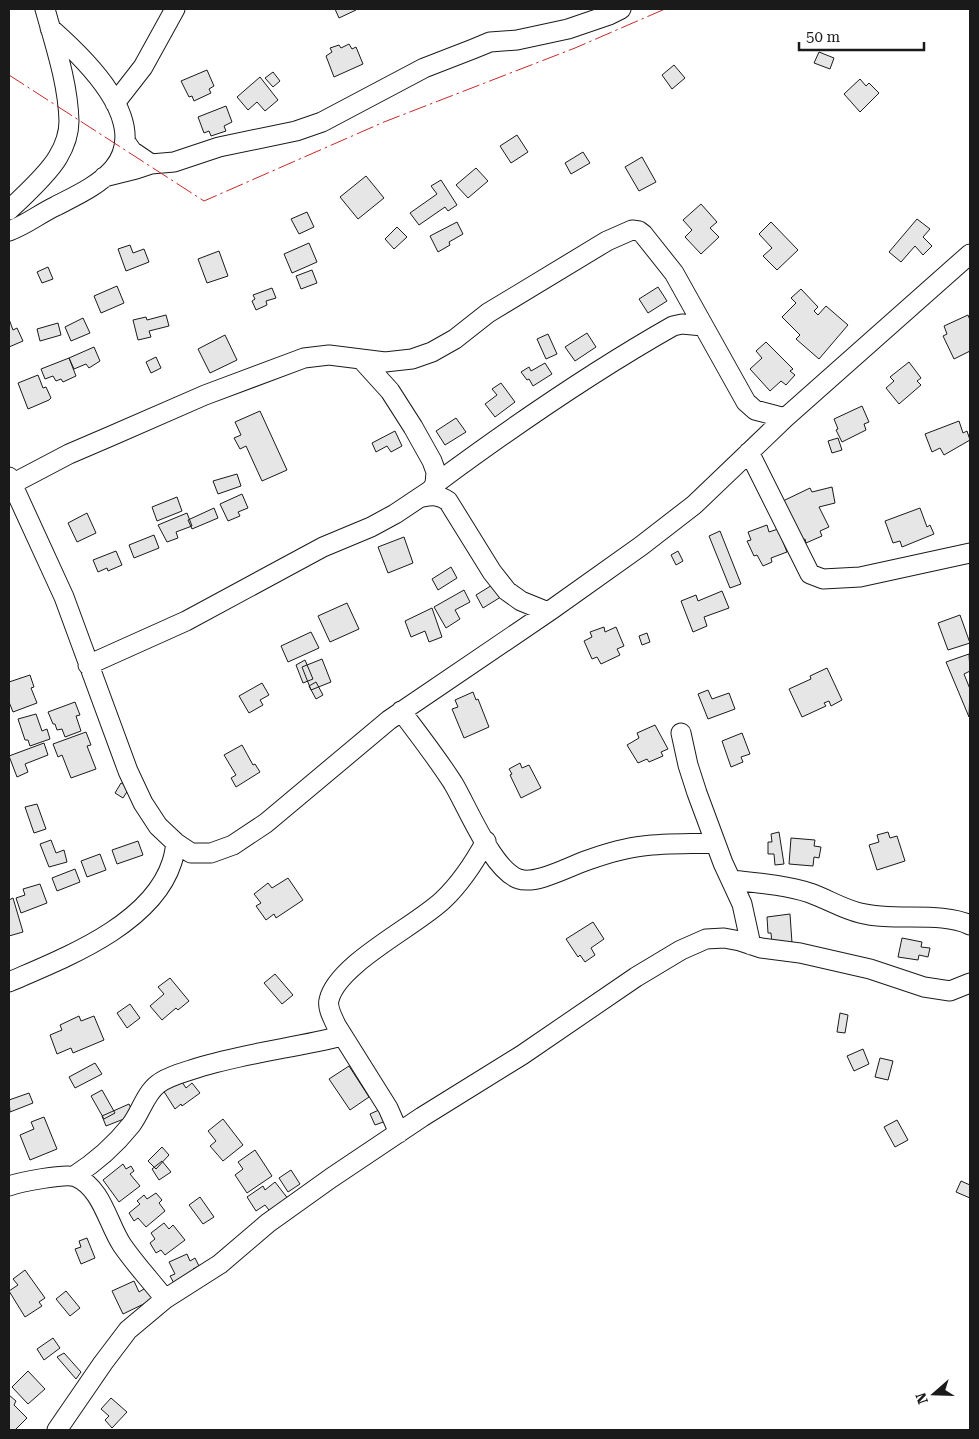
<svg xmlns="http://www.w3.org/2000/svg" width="979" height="1439" viewBox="0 0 979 1439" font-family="'Roboto Serif',serif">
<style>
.building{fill:#e6e6e6;stroke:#1a1a1a}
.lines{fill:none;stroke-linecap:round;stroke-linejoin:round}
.minor-casing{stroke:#1a1a1a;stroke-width:21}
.minor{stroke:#fff;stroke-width:19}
.power{stroke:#c62828;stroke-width:1;stroke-dasharray:18 4 2.5 4;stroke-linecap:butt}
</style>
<rect width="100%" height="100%" fill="#fff"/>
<path class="building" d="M335,9H356V10L339,18Z
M349,44L352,49L356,47L363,64L334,77L326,56L332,52L330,48L339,45L341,48Z
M819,52L834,58L830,69L814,63Z
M674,65L685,78L672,89L662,75Z
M207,70L214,86L209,89L211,93L194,101L192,96L189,97L181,81Z
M273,72L280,81L273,87L265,78Z
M260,77L278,100L265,111L257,102L248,110L237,97Z
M860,79L866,86L869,83L879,93L860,112L844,94Z
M226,106L232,122L224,126L226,131L211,136L209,131L204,133L198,117Z
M517,135L528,152L511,163L500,146Z
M583,152L590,163L571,174L565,163Z
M642,157L656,182L639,191L625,167Z
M476,168L488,181L468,198L456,185Z
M366,176L384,198L358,219L340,197Z
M441,180L457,205L448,211L445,207L419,225L410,213L437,194L431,186Z
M701,204L717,222L710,228L719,237L701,254L685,237L692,230L683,220Z
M307,212L314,227L299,234L291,219Z
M917,219L930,229L923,237L932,246L923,255L915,246L901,262L889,252Z
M457,222L463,234L449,242L450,245L438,252L430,236Z
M771,222L798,250L777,270L763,256L772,248L759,234Z
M397,227L407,237L394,249L385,239Z
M309,243L317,262L292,273L284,254Z
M130,245L133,253L144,249L149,262L126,271L118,249Z
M219,251L228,276L207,283L198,259Z
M48,267L53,279L42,283L37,272Z
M312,270L317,283L301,289L296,276Z
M117,286L124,303L101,313L94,296Z
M658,287L667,301L648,313L639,299Z
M272,288L276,298L266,301L267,305L256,310L252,301L255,299L253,295Z
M801,289L818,307L814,311L818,315L826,306L848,325L819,359L796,339L800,335L782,317L796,303L791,298Z
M166,315L169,326L149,331L151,337L138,340L133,320L146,317L147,320Z
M968,315L970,320V351L954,359L943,336L947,334L944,326Z
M83,318L90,333L71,341L65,327Z
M9,319L13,330L17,328L23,341L9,347Z
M58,323L61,335L40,341L37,329Z
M587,333L596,347L575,361L565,347Z
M548,334L557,354L546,359L537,339Z
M225,335L237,360L210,373L198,349Z
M766,342L793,369L790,371L795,375L786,385L781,381L770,391L750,369L762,358L756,351Z
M94,347L100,361L89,368L86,364L74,369L69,358Z
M156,357L161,368L151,373L146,362Z
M69,358L76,376L63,382L61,379L56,381L53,376L45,379L41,369Z
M909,362L921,378L917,381L921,385L899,404L886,388L894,381L890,377Z
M545,363L552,374L533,386L529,379L527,380L521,372L529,367L531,371Z
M38,375L43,388L46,387L51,398L49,400L28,409L18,383Z
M501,383L515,402L495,417L485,404L497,395L492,389Z
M862,406L869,422L864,424L866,430L842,442L836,430L838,429L834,419Z
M260,411L287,470L262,481L246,446L240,449L234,438L241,435L235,422Z
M456,418L466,432L445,445L436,431Z
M959,421L963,433L967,431L970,440L944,455L940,448L932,452L925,434Z
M395,431L402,446L391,452L387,446L376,452L372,443Z
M838,438L842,450L832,453L828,441Z
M237,474L241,486L218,494L213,481Z
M832,487L835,503L819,507L829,527L820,531L822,536L806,543L805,539L802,540L783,501L810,488L812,492Z
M242,494L248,508L238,512L240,516L228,521L220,504Z
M177,497L182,511L157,521L152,507Z
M214,508L218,518L192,529L188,520Z
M920,508L927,527L930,525L934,534L902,547L900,541L893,543L885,521Z
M87,513L96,533L77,542L68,523Z
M187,513L192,526L176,532L178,538L167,542L158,525Z
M767,525L769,532L778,529L787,552L771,558L772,562L763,566L757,555L754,556L747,541L751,540L748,532Z
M720,531L741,584L730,588L709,536Z
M154,535L159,548L134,558L129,545Z
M404,537L413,563L388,573L378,547Z
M116,551L122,565L108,571L107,568L98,572L93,560Z
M678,551L683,561L676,565L671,555Z
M451,567L457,578L438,590L432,579Z
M497,582L504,595L483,608L476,595Z
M464,590L470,602L455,610L460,619L446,628L434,607Z
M722,591L729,608L704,617L707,626L693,632L681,601L696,595L698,601Z
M347,603L359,629L330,642L318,616Z
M432,608L442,637L429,642L425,631L411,637L405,621Z
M960,615L970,643L948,650L938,623Z
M604,627L605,632L616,627L624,646L617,649L620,655L601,664L597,657L592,659L584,641L592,637L590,632Z
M311,632L319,648L288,662L281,646Z
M647,633L650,642L642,645L639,636Z
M969,654L970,671L964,674L970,689L969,717L946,662Z
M322,659L331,682L311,690L302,667Z
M305,660L313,679L303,683L296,665Z
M827,668L842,700L831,706L829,701L824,703L826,706L802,717L789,689L811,679L810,676Z
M30,675L34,687L31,688L37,703L13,712L9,702V682Z
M316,682L323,695L316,699L309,686Z
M262,683L269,695L260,700L263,705L249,713L239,696Z
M708,690L712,699L729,693L735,709L708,719L698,694Z
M473,692L476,700L478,699L489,727L464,738L452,709L458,707L455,700Z
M75,702L80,715L76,716L81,731L65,737L62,729L57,730L55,724H53L48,712Z
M36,714L42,731L47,729L50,739L30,746L28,740H25L18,719Z
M655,725L668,749L661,752L663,756L649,762L647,759L638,763L627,745L639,738L637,733Z
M86,732L91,745L87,746L96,769L71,778L62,755L58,757L53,744Z
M742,733L750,754L741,757L743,762L731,767L722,741Z
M44,743L48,755L25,764L28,772L17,777L9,756Z
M242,745L253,765L255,764L260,772L236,787L231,778L236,775L224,755Z
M520,763L522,768L529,765L541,788L521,798L510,775L512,774L509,769Z
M121,783L130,787L123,798L115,793Z
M37,804L46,829L34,833L25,807Z
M779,832L784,864L775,865L774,854H768V842H772L771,834Z
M888,832L890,838L897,836L905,861L877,870L869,845L879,842L877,835Z
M791,838L815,840L814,846L821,847L819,858L814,857L813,866L789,864Z
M51,840L56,853L64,850L67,862L49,867L40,844Z
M138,841L143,855L117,864L112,850Z
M100,854L106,870L87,877L81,861Z
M75,869L80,882L57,891L52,878Z
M288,878L303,900L276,918L274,914L266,920L256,906L261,903L254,894L268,883L272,888Z
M40,884L47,903L21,913L16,898L25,895L23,889Z
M13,898L23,932L9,936V900Z
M790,914L792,943L772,944L771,933H768L767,917Z
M593,922L604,939L591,948L595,955L585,962L580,955L578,957L566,939Z
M902,938L922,942L921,947L930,948L928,957L919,955L918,960L898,957Z
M275,974L293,995L282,1004L264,983Z
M170,978L189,1001L178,1010L176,1008L162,1020L150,1006L164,994L158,987Z
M130,1004L140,1018L127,1028L117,1013Z
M840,1013L848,1015L845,1033L837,1032Z
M79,1016L81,1021L94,1016L104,1040L73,1053L71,1048L57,1054L50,1035L62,1030L60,1025Z
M863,1049L869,1064L854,1071L847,1056Z
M880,1058L893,1061L888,1080L875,1077Z
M95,1063L102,1074L75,1088L69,1077Z
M349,1066L369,1097L350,1110L329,1079Z
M180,1079L186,1088L192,1083L200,1093L182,1106L181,1104L175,1109L163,1090Z
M102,1090L115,1113L104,1119L91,1096Z
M29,1093L33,1103L10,1112L9,1100Z
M129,1104L134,1115L106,1126L102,1116Z
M381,1109L386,1121L375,1125L370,1114Z
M44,1117L57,1149L30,1160L20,1135L34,1129L31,1122Z
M223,1119L243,1145L223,1161L210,1146L216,1141L208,1131Z
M897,1120L908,1140L895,1147L884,1127Z
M162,1147L169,1155L156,1169L148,1161Z
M255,1150L272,1176L247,1193L235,1175L243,1169L238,1162Z
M162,1161L171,1172L159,1180L152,1169Z
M123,1164L126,1169L131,1166L134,1171L130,1174L140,1186L119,1202L103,1180Z
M291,1170L300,1184L288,1192L279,1178Z
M961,1181L970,1185V1198L956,1192Z
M275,1182L289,1200L272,1214L265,1205L256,1211L247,1197L263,1186L265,1190Z
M156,1193L162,1200L159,1203L165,1211L146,1227L138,1218L134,1221L129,1213L140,1204L137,1201L144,1195L147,1199Z
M200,1197L214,1217L203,1224L189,1205Z
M164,1223L169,1229L173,1225L185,1240L165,1255L161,1250L156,1253L150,1243L155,1239L151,1233Z
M87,1238L95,1258L81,1264L75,1249L81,1247L79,1241Z
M187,1254L190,1261L195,1258L199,1266L193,1269L194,1270L175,1285L170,1276L175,1274L169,1262Z
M25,1270L45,1298L39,1302L42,1306L25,1317L9,1291L18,1285L13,1279Z
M134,1281L139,1292L147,1287L154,1299L123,1314L112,1291Z
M66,1291L80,1308L70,1316L56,1299Z
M53,1338L60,1348L44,1360L37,1349Z
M64,1353L81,1372L76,1379L57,1357Z
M28,1371L45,1389L28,1404L12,1387Z
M9,1395L16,1401L14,1405L27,1418L15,1430H9Z
M111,1398L127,1412L112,1428L105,1420L109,1416L101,1409Z"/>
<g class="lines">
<defs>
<path id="minor" d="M115,103L143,67L175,9
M125,141L132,151L151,164L174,162L219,147L296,131L322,122L424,68L473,49L490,42L517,40L568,29L609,15L621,9
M104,177L136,169L151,164
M9,210C23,197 49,173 58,157C64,147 69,133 69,121C68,83 55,45 45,9
M9,231C26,225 39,214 56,206C75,196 98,186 113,169C153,122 83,57 50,28
M749,452L810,574L823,579L860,577L970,553
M9,477L64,597L128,771L143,803L158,826L176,843L191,853H211L233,845L266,823L389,720L551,610L641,546L694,505L785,418L970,254
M12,484L69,454L111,436L205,395L304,358L329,355L385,362L412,359L432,352L455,339L488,313L607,241L632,230L639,231L643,234L674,273L746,402L755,410L785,418
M435,484C512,427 590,373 673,326L682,324L703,326
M423,497C433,495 439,495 448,501L492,572L507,591L521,601L548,612
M88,665L186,621L323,547L371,527L395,514L431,490L435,484L436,472L432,461L413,427L390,391L361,359
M401,711C419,735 437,758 453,783C467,806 493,871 519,879C536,885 570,866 588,860C605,854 624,848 643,846C667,843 691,844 715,843
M681,733L688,765L697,793L723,863L742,904L751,945
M731,880C758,883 785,885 810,893C827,899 843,909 860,913C894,922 941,911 970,925
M9,982C64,958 152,925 172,862C174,856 175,850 176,843
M399,1133L388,1108L336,1025C333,1018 327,1008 329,1000C337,964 416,926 443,900C461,883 474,863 486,841
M74,1176C96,1162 115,1145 131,1125C141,1112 145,1094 158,1084C168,1076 185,1072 197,1068C245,1053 294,1048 342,1036
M9,1186C20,1182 66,1173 76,1177C102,1188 108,1224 122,1245C135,1264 151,1281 165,1299
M57,1430L103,1363L128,1330L165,1299L220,1264L268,1223L331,1178L422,1117L522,1055L636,977L681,950L706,939L724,938L740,941L761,948L800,953L870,969L924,987L950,991L970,983"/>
</defs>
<use href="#minor" class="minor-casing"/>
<use href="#minor" class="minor"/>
<path class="power" d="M9,75L204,201L384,122L575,48L665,9"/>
</g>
<rect width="979" height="1439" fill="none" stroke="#1a1a1a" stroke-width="20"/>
<g transform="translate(934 1394) rotate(250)" stroke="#ffffff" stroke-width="4" paint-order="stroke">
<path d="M0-4L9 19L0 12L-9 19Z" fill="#1a1a1a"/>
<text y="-8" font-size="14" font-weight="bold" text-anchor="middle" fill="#1a1a1a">N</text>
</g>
<path d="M799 42v8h125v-8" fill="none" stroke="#1a1a1a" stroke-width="2.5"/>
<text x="806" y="42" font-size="15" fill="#1a1a1a" stroke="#ffffff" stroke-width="4" paint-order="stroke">50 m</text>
</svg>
